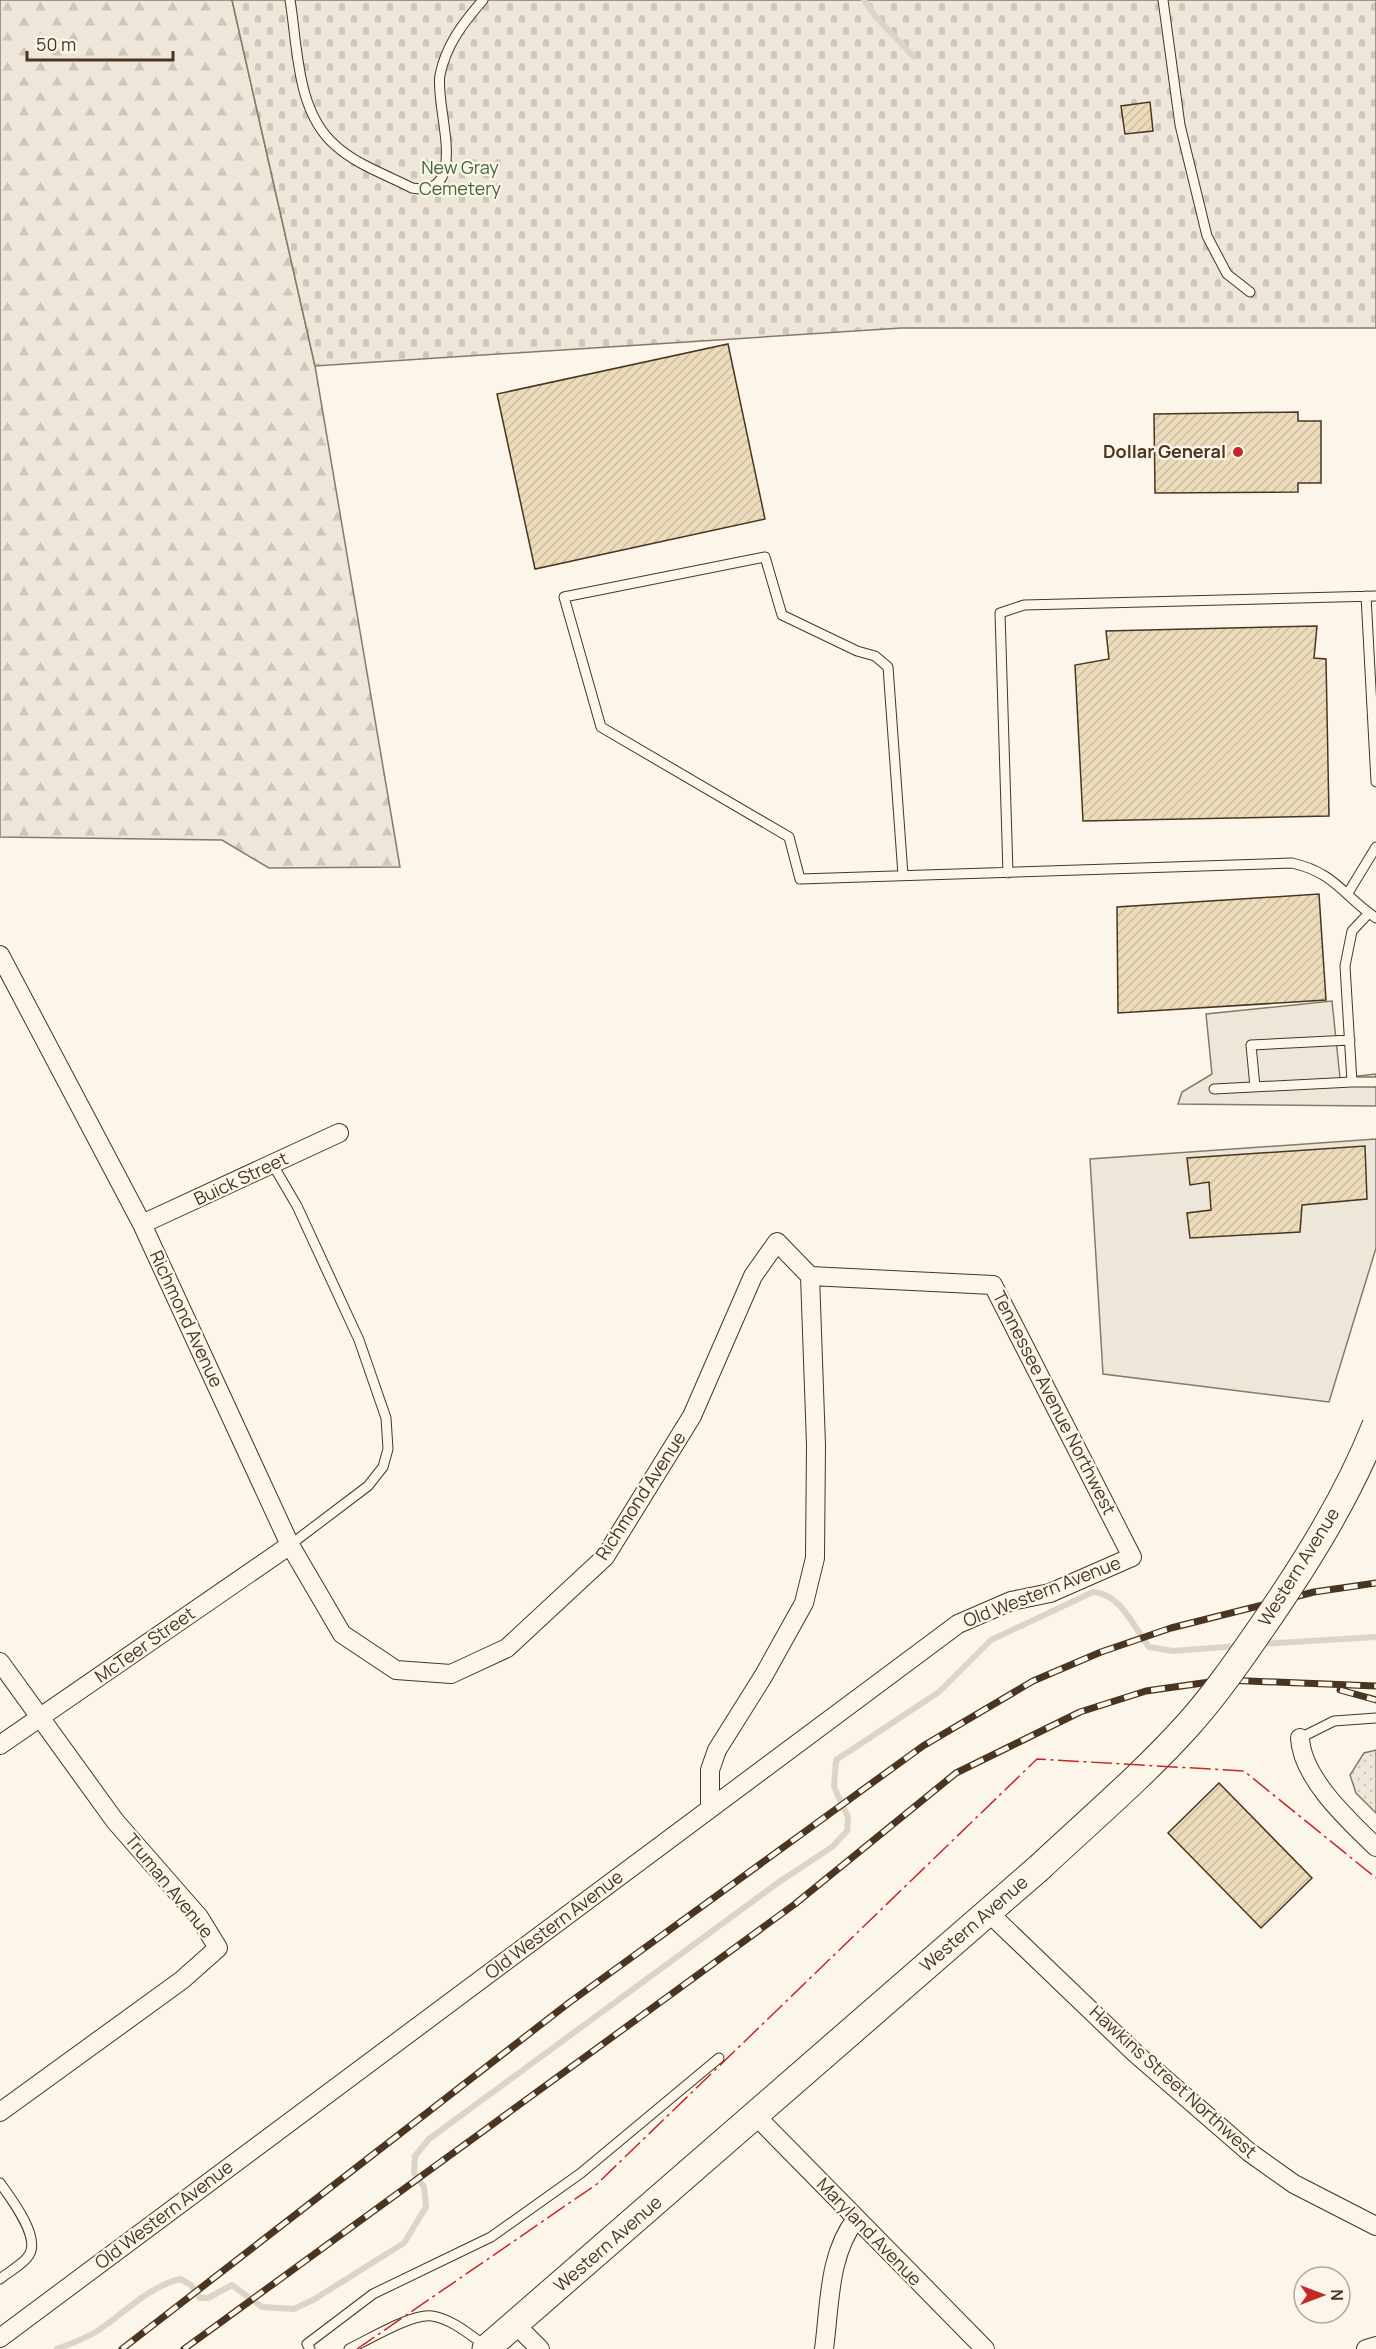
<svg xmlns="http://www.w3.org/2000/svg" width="1376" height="2349" viewBox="0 0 1376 2349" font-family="Manrope,sans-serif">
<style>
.forest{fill:url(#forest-firs);stroke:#887966;stroke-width:1.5}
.cemetery{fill:url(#cemetery-stones);stroke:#887966;stroke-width:1.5}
.park{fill:url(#park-dots);stroke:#887966;stroke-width:1.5}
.parking{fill:#ede7d9;stroke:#887966;stroke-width:1.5}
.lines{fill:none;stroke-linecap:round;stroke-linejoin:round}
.stream{stroke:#dcd4c6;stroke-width:6}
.building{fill:url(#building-hatch);stroke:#4a3520;stroke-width:1.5}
.lane-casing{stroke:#4a3520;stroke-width:11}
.street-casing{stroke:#4a3520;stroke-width:20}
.primary-casing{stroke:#4a3520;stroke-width:29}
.lane{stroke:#fbf6e9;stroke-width:9}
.street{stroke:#fbf6e9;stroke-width:18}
.primary{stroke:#fbf6e9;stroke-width:27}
.rail-casing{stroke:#4a3520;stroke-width:7}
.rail{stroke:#fbf6e9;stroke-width:4.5;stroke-dasharray:14;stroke-linecap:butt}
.primary-bridge-casing{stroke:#4a3520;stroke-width:29;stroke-linecap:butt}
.primary-bridge{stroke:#fbf6e9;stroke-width:27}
.power{stroke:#c62828;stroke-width:1.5;stroke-dasharray:21 4.5 3 4.5;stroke-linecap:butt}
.poi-dot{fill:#c62828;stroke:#fbf6e9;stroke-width:2}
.labels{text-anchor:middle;stroke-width:4.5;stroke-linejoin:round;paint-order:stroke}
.park-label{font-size:18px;fill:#436837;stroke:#fbf6e9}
.poi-label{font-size:18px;font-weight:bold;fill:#4a3520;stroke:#fbf6e9;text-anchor:end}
.street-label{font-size:18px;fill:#4a3520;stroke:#fbf6e9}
</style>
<defs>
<pattern id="forest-firs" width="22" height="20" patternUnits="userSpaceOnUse" patternTransform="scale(1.5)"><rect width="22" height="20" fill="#ede6d9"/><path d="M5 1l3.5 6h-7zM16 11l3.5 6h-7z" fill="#cdc6ba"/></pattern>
<pattern id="cemetery-stones" width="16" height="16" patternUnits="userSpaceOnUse" patternTransform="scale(1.5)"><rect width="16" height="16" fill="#ede6d9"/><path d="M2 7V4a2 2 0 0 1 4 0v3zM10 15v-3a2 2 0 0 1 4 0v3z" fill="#cdc6ba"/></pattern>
<pattern id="park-dots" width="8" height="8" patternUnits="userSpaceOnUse" patternTransform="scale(1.5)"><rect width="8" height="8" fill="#ede6d9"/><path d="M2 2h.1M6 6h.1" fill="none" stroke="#cdc6ba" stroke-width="1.8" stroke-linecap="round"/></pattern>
<pattern id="building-hatch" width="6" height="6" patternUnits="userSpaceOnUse" patternTransform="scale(1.5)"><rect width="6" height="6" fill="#ecdcbc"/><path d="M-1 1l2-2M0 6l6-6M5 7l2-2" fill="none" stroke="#ccbda1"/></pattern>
</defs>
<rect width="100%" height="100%" fill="#fbf6e9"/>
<path class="forest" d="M0,0H232L315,366L400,867L269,868L222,840L0,837Z"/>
<path class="cemetery" d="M232,0H1376V328H901L315,366Z"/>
<path class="park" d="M1376,1750V1813L1356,1793L1350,1775L1364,1753Z"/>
<path class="parking" d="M1332,1001L1340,1078L1376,1074V1106L1178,1104L1182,1092L1212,1074L1206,1014Z
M1376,1139V1248L1329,1402L1103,1374L1090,1159Z"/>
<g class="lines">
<path class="stream" d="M864,0L876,17L913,56
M1260,1644L1376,1637
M57,2349C70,2344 84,2339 96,2332C125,2313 146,2288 180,2279L191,2285L200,2298H208L232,2285L262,2307L294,2309L313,2300L404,2243L426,2207L424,2187L414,2173L415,2156L429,2139L779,1882L832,1847L847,1831L848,1817L834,1787L836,1760L939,1692L991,1640L1093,1592C1121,1594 1133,1626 1149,1647L1173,1651L1238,1646"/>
</g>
<path class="building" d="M1150,102L1153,131L1125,134L1121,106Z
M728,344L765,519L535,569L497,394Z
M1298,412V421H1321V483H1298V492L1155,493L1154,414Z
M1317,626L1314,658L1326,659L1329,816L1083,821L1075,665L1109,659L1106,631Z
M1319,894L1326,1000L1118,1013L1117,907Z
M1365,1146L1367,1199L1302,1205L1300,1232L1190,1238L1187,1213L1211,1210L1209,1182L1190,1185L1187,1158Z
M1219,1783L1312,1878L1261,1928L1168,1833Z"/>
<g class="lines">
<defs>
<path id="lane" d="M290,0C298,48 296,112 336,146C357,165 387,175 412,188C472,198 434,106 440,75C446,45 463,23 483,0
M1163,0L1180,125L1207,236L1227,274L1250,292
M1366,596L1376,782
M1008,873L1000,613L1024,605L1376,596
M903,875L888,667L875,656L857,651L782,615L765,557L564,597L601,727L789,837L800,879L1292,863C1336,873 1343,896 1376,918
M1348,893L1376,847
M1352,1082H1376
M1255,1087L1251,1045L1350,1040
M1214,1089L1352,1082L1345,966L1352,931L1369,913
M273,1165L297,1206L359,1340L386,1418L388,1449L383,1467L368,1486L290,1545
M1300,1738L1334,1721L1376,1718
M0,2183C10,2197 41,2237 29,2255C24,2264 8,2272 0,2279
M310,2349L307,2344L373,2294L491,2237L581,2173L719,2058
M349,2349C368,2340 412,2313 432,2316C452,2319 470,2335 486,2346"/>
<path id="street" d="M0,955L142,1224L290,1545L342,1634L396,1670L451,1674L507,1648L605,1557L692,1416L753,1276L777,1242L810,1276L816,1445L815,1558L804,1603L764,1675L717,1750L710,1770V1808
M142,1224L339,1133
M0,1662L115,1821L199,1917L218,1948L182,1980L0,2112
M1300,1738C1302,1778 1348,1820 1376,1847
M0,1745L290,1545
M989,1913L1136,2054L1249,2152L1294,2184L1376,2226
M755,2115L985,2349
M515,2324L540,2349
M0,2338L958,1624L1011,1601L1050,1593L1132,1557L993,1285L810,1276
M824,2349C830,2305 828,2255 856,2219
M1366,2349L1376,2346"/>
<path id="primary" d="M486,2349L1040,1867"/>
</defs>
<use href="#lane" class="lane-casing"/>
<use href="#street" class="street-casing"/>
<use href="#primary" class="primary-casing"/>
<use href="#lane" class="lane"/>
<use href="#street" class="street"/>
<use href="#primary" class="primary"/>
<defs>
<path id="rail" d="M1340,1690L1376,1700
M122,2349L570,2002L923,1746L1033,1681L1101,1652L1171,1628L1314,1592L1376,1583
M184,2349L795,1904L956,1773L1080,1712L1146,1691L1224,1680L1376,1686"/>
</defs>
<use href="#rail" class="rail-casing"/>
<use href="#rail" class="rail"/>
<defs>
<path id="primary-bridge" d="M1040,1867C1090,1820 1142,1776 1188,1725C1215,1695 1239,1660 1262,1627C1306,1563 1347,1498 1376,1425"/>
</defs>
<use href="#primary-bridge" class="primary-bridge-casing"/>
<use href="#primary-bridge" class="primary-bridge"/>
<path class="power" d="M357,2349L597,2184L1037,1759L1244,1771L1376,1878"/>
</g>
<circle class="poi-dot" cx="1238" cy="452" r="6"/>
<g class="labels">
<g class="park-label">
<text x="460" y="174">New Gray<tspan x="460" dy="21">Cemetery</tspan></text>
</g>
<g class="poi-label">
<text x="1226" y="458">Dollar General</text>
</g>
<g class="street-label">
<text transform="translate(241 1179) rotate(-25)" y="6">Buick Street</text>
<text transform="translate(186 1319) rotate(65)" y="6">Richmond Avenue</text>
<text transform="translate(1054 1403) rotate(63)" y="6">Tennessee Avenue Northwest</text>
<text transform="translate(641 1496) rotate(-57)" y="6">Richmond Avenue</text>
<text transform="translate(1299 1567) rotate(-58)" y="6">Western Avenue</text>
<text transform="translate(1042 1592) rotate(-21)" y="6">Old Western Avenue</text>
<text transform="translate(145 1645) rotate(-35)" y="6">McTeer Street</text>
<text transform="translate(169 1886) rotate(51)" y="6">Truman Avenue</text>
<text transform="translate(974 1924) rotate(-41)" y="6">Western Avenue</text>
<text transform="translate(554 1925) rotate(-37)" y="6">Old Western Avenue</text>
<text transform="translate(1173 2082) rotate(42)" y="6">Hawkins Street Northwest</text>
<text transform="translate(164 2215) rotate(-37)" y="6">Old Western Avenue</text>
<text transform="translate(869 2232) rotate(46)" y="6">Maryland Avenue</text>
<text transform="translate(608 2244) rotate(-41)" y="6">Western Avenue</text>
</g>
</g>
<g transform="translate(1322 2295) rotate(90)"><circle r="28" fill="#fbf6e9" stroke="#b4a999" stroke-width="1.5"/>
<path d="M0-4.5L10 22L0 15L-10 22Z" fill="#c62828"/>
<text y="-9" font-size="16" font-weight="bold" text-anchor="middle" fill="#4a3520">N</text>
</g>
<path d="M27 51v9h146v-9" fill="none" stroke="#4a3520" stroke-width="3"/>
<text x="36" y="51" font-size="18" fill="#4a3520" stroke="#fbf6e9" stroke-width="4.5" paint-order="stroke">50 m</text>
</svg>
